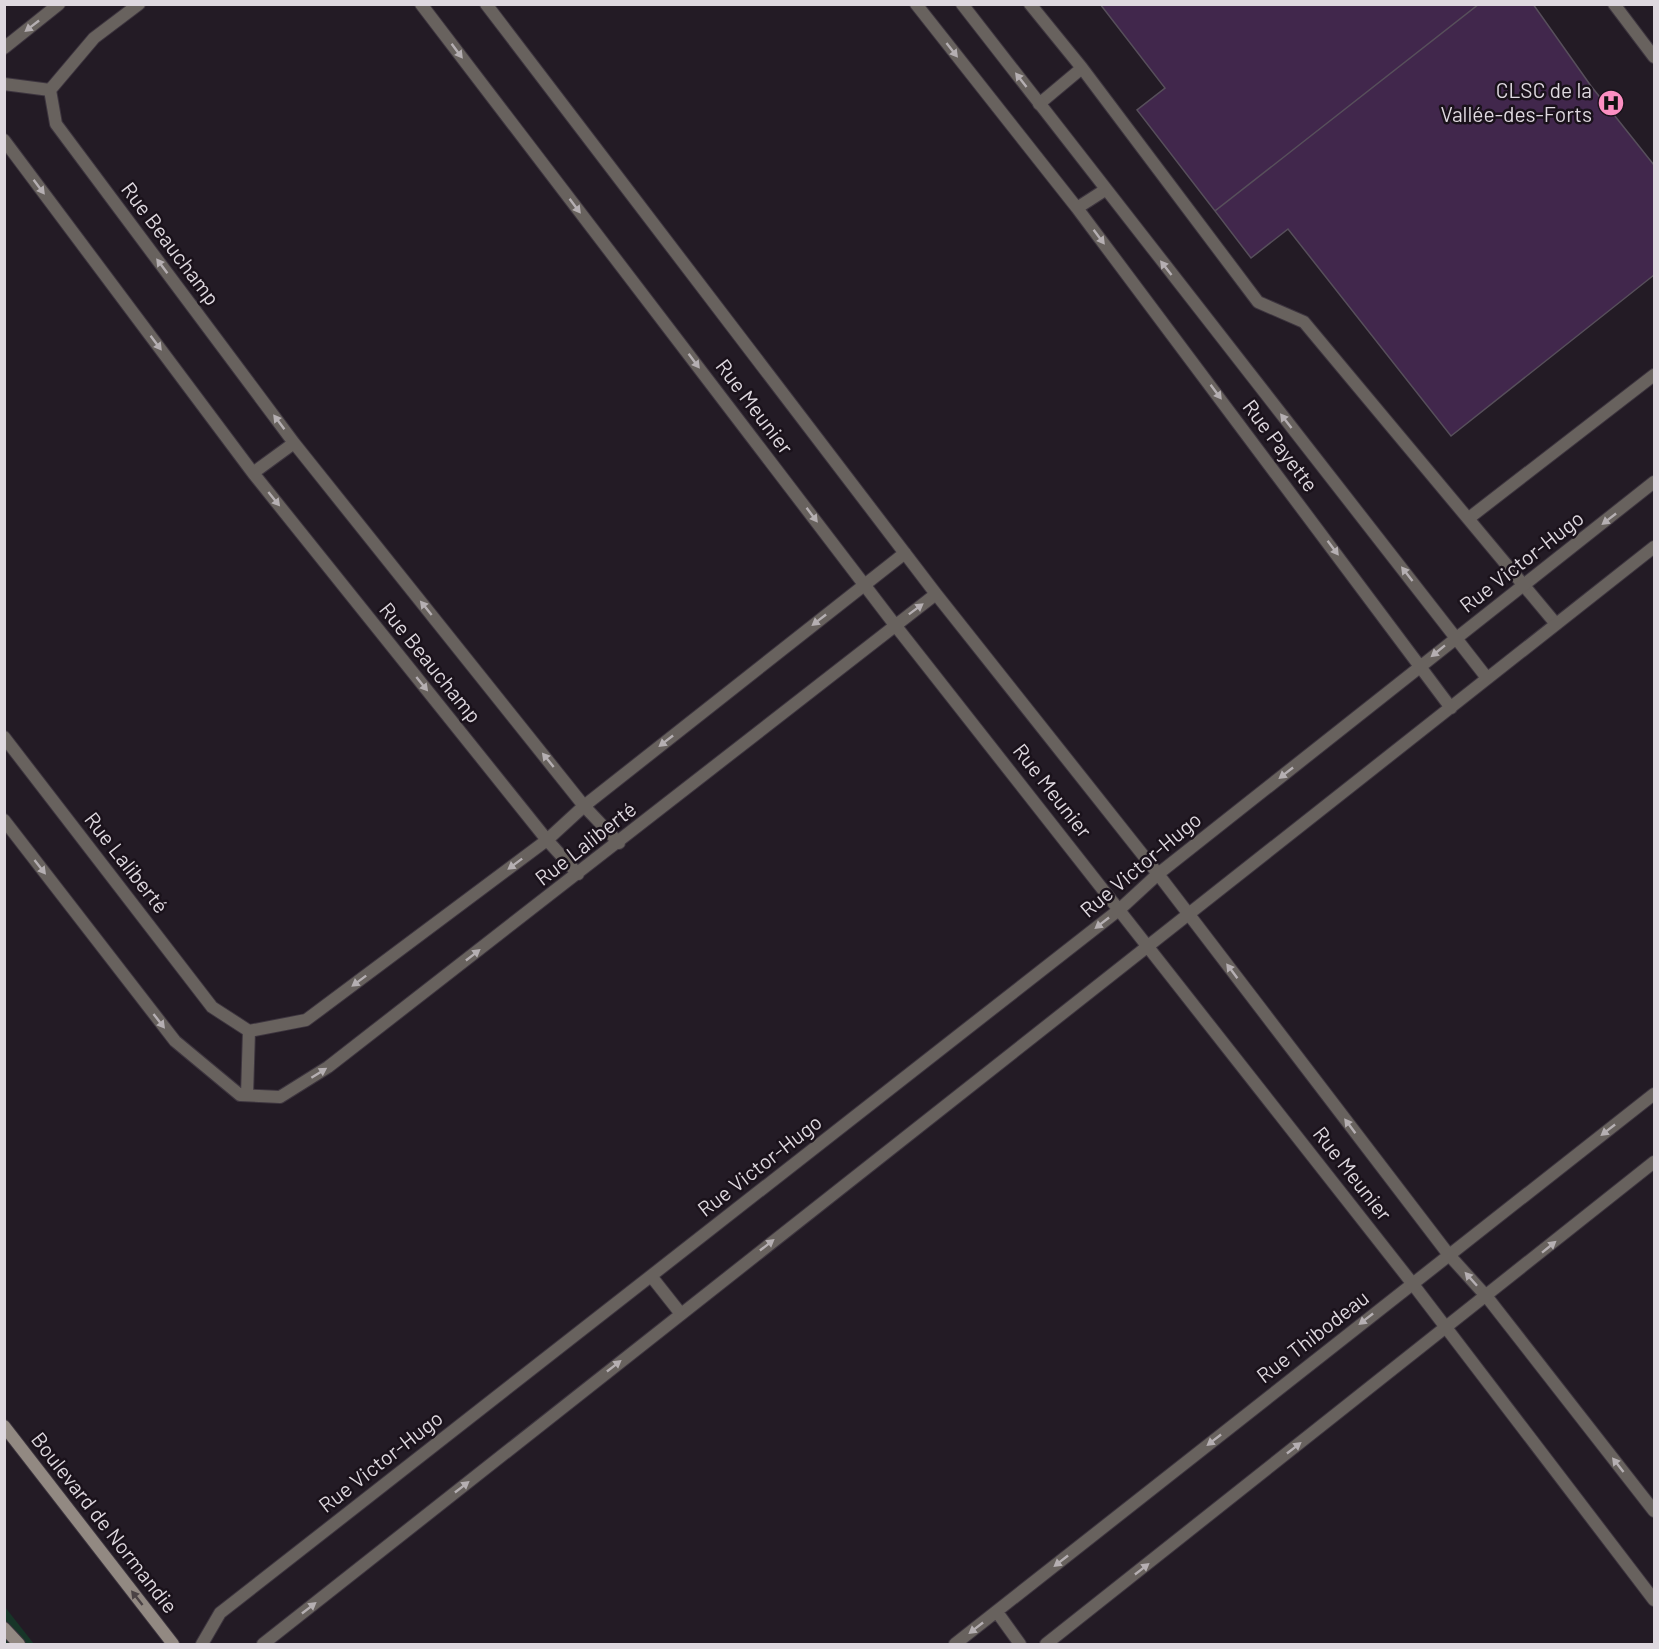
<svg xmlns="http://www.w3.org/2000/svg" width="1659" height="1649" viewBox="0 0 1659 1649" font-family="Barlow,sans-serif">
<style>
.green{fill:#173528}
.building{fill:#41274c;stroke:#574f5b;stroke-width:1.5}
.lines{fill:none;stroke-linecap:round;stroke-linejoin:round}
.lane-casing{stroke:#3d353f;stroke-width:14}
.street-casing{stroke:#3d353f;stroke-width:14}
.secondary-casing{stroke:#3d353f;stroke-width:14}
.lane{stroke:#68625e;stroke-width:12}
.street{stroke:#68625e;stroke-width:12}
.secondary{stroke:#928982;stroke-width:12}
.oneway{fill:#b5afb2}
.oneway2{fill:#4a4244}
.labels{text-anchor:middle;stroke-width:5;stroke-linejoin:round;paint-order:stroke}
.poi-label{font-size:21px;fill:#ded8df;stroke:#1a121b;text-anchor:end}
.street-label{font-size:21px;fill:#ded8df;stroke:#1a121b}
</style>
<rect width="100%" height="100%" fill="#231b25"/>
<path class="green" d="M5,1607L34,1644H5Z"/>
<path class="building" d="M1100,4H1479L1215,211L1137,110L1165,88Z
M1479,4H1533L1591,86L1654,165V275L1451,436L1288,229L1251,258L1215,211Z"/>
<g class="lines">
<defs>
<path id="lane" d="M1030,4L1082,68L1258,302L1304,322L1556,624
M1614,4L1654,57
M1039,104L1082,68
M1469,518L1654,375"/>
<path id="street" d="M139,4L94,38L50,90L56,124L294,443L584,806L619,843
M421,4L895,625L1412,1283L1654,1600
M486,4L936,594L1158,874L1449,1255L1487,1297L1654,1511
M916,4L1077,208L1451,708
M962,4L1487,678
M4,48L59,4
M4,84L50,90
M4,140L253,473L547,840L578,874
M1077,208L1105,190
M253,473L294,443
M4,737L212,1007L249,1031L306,1020L547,840L584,806L905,553
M4,820L175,1041L240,1095L280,1097L328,1067L936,594
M247,1095L249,1031
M651,1276L681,1314
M997,1612L1020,1644
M202,1644L220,1613L1120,909L1158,874L1654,482
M263,1644L1654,547
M955,1644L1654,1094
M1046,1644L1654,1162"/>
<path id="secondary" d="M4,1426L173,1644
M4,1628L19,1644"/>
</defs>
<use href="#lane" class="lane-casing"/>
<use href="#street" class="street-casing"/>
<use href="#secondary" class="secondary-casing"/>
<use href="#lane" class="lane"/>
<use href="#street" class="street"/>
<use href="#secondary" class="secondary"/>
</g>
<defs><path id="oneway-solid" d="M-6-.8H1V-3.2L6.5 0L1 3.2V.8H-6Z" transform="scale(1.5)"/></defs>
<g class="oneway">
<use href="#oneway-solid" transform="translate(32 26) rotate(142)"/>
<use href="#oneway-solid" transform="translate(952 50) rotate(52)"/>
<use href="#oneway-solid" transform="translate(457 51) rotate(53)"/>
<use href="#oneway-solid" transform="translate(1021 80) rotate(-128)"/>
<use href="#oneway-solid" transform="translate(39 187) rotate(53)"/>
<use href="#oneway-solid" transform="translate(575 206) rotate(53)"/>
<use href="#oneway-solid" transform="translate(1099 237) rotate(53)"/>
<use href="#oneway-solid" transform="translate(162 266) rotate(-127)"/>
<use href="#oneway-solid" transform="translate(1166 268) rotate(-128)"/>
<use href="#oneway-solid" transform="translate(156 343) rotate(53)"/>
<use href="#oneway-solid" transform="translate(694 361) rotate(53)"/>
<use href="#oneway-solid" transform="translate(1216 392) rotate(53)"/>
<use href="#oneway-solid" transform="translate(1286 421) rotate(-128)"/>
<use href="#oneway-solid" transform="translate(279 422) rotate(-127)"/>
<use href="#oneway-solid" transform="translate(274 499) rotate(51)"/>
<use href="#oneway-solid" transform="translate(812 515) rotate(53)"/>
<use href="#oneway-solid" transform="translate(1609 519) rotate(142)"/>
<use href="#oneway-solid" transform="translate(1333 548) rotate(53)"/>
<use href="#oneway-solid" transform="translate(1407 574) rotate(-128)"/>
<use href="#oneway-solid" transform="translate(426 608) rotate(-129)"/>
<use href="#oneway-solid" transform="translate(916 609) rotate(-37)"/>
<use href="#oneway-solid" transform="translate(819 620) rotate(142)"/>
<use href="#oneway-solid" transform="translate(1438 651) rotate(141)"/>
<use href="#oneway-solid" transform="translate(422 684) rotate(51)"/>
<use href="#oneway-solid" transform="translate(666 741) rotate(142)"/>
<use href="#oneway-solid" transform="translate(548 760) rotate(-129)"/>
<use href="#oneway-solid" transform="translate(1286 773) rotate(142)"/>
<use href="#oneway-solid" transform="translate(515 864) rotate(143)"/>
<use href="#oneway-solid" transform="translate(40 867) rotate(52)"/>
<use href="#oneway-solid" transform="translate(1102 923) rotate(142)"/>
<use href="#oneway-solid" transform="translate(473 955) rotate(-38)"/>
<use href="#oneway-solid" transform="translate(1232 971) rotate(-127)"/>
<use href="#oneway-solid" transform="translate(359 981) rotate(143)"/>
<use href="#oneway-solid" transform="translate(159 1021) rotate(52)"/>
<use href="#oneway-solid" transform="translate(319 1073) rotate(-32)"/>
<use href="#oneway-solid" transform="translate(1350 1126) rotate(-127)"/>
<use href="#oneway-solid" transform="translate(1608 1130) rotate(142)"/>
<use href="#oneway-solid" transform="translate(767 1245) rotate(-38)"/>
<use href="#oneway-solid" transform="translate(1549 1247) rotate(-39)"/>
<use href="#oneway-solid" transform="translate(1471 1279) rotate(-132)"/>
<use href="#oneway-solid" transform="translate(1366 1319) rotate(142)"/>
<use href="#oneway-solid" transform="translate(614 1366) rotate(-38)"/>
<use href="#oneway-solid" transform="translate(1214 1440) rotate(142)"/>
<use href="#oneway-solid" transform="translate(1294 1448) rotate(-38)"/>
<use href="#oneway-solid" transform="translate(1618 1465) rotate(-128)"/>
<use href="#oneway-solid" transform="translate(462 1487) rotate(-38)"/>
<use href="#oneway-solid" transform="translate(1061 1561) rotate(142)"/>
<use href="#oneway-solid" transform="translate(1142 1569) rotate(-38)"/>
<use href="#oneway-solid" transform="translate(309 1608) rotate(-38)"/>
<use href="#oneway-solid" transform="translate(976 1628) rotate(142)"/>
</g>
<use class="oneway2" href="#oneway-solid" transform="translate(137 1598) rotate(-128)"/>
<defs>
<symbol id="hospital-disc" viewBox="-11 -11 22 22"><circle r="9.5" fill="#fc8fc2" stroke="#1a121b"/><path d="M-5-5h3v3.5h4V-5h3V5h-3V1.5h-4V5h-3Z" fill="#111"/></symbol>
</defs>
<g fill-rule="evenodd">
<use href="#hospital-disc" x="1596" y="88" width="30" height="30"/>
</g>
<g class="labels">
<g class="poi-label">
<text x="1592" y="98">CLSC de la<tspan x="1592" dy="24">Vallée-des-Forts</tspan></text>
</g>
<g class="street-label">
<text transform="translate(170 244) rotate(53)" y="7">Rue Beauchamp</text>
<text transform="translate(754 407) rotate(53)" y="7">Rue Meunier</text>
<text transform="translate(1280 446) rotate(53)" y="7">Rue Payette</text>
<text transform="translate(1522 562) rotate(-38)" y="7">Rue Victor-Hugo</text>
<text transform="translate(430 663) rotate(51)" y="7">Rue Beauchamp</text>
<text transform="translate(1052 791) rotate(52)" y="7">Rue Meunier</text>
<text transform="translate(586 844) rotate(-38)" y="7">Rue Laliberté</text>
<text transform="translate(126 863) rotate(52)" y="7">Rue Laliberté</text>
<text transform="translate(1141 865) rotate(-40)" y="7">Rue Victor-Hugo</text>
<text transform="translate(760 1166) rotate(-38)" y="7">Rue Victor-Hugo</text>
<text transform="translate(1352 1174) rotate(52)" y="7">Rue Meunier</text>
<text transform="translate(1313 1337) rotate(-38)" y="7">Rue Thibodeau</text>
<text transform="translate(381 1462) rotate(-38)" y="7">Rue Victor-Hugo</text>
<text transform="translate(104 1523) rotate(52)" y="7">Boulevard de Normandie</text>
</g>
</g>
<rect width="1659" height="1649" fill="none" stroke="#ded8df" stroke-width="12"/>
</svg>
